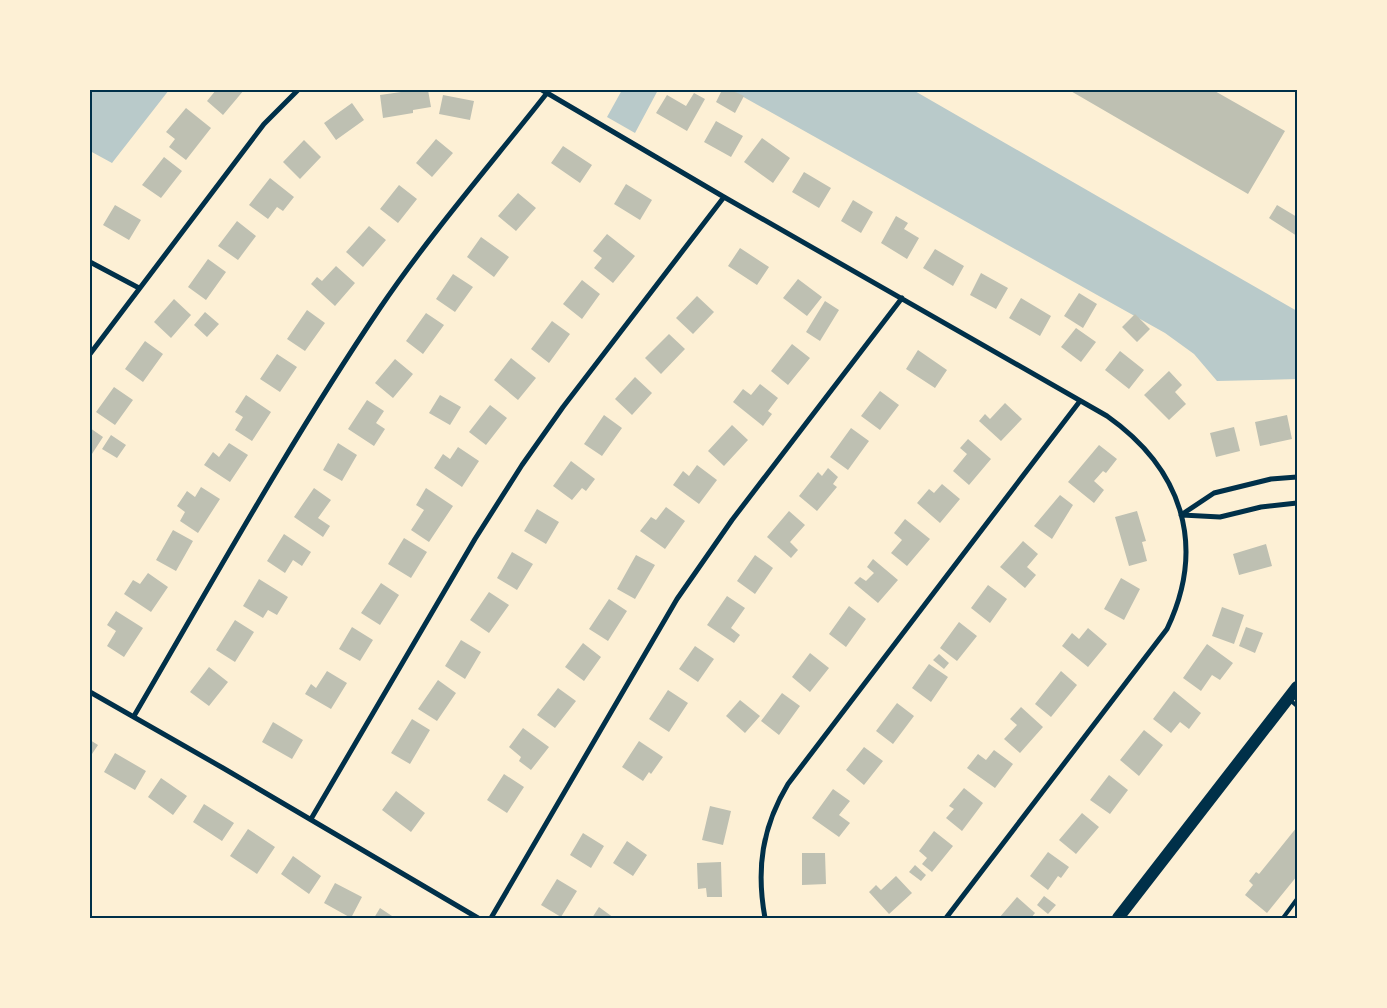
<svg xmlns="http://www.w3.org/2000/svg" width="1387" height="1008" viewBox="0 0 1387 1008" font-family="Figtree,sans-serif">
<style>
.green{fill:#b9caca}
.building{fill:#bec0b2}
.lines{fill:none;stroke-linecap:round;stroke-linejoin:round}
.service{stroke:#003049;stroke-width:4}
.minor{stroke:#003049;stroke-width:5}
.primary{stroke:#003049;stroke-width:12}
.neatline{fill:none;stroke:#003049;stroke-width:2}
</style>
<rect width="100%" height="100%" fill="#fdf0d5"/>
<path class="green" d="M90,90H169L112,163L90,151Z
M622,90H658L635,133L607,117Z
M731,90H913L1297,311V379L1217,381L1194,354L1165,333Z"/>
<path class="building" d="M216,90H244L223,115L207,101Z
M415,90H428L431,107L413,110V113L383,118L380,95Z
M722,90H731L744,96L735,113L716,102Z
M1069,90H1213L1285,131L1248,194Z
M694,93L705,99L687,131L656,113L667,95L686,106Z
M443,95L474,101L470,120L439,114Z
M352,103L364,120L336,140L324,123Z
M186,108L211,128L186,160L169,147L175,139L166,132Z
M716,121L743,136L731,157L704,142Z
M762,138L790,158L773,183L744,162Z
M436,139L453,153L432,177L416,163Z
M304,140L321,157L300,179L283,162Z
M563,146L592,165L580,183L551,163Z
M164,157L182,171L161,198L142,185Z
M804,172L831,188L819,208L792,192Z
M270,178L294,197L283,211L277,207L268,219L249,205Z
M626,184L652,200L640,220L614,204Z
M399,185L417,199L398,223L380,209Z
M518,193L536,208L516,231L498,216Z
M853,200L873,212L861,233L841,221Z
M115,205L141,220L129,240L103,225Z
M1277,205L1297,217V236L1269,218Z
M896,216L908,223L904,229L919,238L907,259L881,243Z
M237,221L256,236L238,260L218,246Z
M369,226L386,240L363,267L346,252Z
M607,234L635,256L613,283L594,268L602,258L593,251Z
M481,237L509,257L494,277L467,257Z
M740,248L769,267L757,285L728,266Z
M935,249L964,266L953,286L923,268Z
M208,259L226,272L206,300L188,287Z
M336,266L355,283L335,306L311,284L317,277L322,281Z
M981,273L1008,288L996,309L970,295Z
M453,274L473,287L455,312L436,299Z
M798,279L822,297L807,316L783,298Z
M582,280L600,294L582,319L563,304Z
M1079,293L1097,304L1083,328L1064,316Z
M697,296L714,312L693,334L676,318Z
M1021,298L1051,316L1040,336L1009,318Z
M174,299L191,315L171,338L154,322Z
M825,301L839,310L820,341L806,332Z
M307,310L325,323L305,351L287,339Z
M205,312L219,324L207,337L194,325Z
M426,313L444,325L423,354L406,341Z
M1135,314L1150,329L1137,342L1122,327Z
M552,321L570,334L549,363L531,349Z
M1076,328L1096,342L1081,362L1061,347Z
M669,334L685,349L661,374L645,358Z
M145,341L163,354L143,382L125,369Z
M792,344L810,358L788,385L771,371Z
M918,350L947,370L935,388L906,369Z
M1120,351L1144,370L1129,389L1105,370Z
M277,354L297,367L280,392L260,379Z
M511,358L536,378L518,400L494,380Z
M395,359L413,374L393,398L375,383Z
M1169,371L1182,385L1175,392L1186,404L1169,420L1144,395Z
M635,377L652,393L632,415L615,399Z
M760,384L778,398L768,411L772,414L763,426L733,402L743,389L751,395Z
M114,387L133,400L115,425L96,412Z
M880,391L899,405L880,430L861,416Z
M246,395L271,412L252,441L235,430L243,417L235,412Z
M440,395L461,407L450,425L429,413Z
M367,400L384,411L376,423L385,429L374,446L348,429Z
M1005,403L1022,419L1001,441L979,421L985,414L990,419Z
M490,405L507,418L486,445L469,432Z
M604,415L622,428L602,456L584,444Z
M1287,415L1292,439L1260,446L1255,422Z
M732,425L748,440L724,466L708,451Z
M1234,427L1240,451L1216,457L1210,433Z
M90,428L103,437L90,457Z
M851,428L869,441L848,470L830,457Z
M111,435L126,445L117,458L102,449Z
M968,439L991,459L969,485L953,471L967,454L960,448Z
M229,443L248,455L230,482L204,465L213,452L219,457Z
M338,443L357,455L342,481L323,470Z
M1099,445L1117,459L1106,473L1103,471L1094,481L1104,490L1094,503L1068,482Z
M458,447L479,461L462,487L434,468L443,454L450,459Z
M571,461L595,479L586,491L582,488L572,500L553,486Z
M697,465L717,480L699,504L673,485L683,471L689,476Z
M828,468L838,477L833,484L837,487L817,511L799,496L818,472L822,476Z
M942,484L960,499L940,523L917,503L929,489L934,493Z
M201,487L220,499L198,533L180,521L185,512L177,506L187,491L195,497Z
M314,488L331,500L318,518L330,526L323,537L294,517Z
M426,488L453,506L429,542L411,530L424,510L416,505Z
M1060,495L1073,505L1052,539L1034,526Z
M666,507L685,521L665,549L640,531L651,517L656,520Z
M537,509L559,522L546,544L524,531Z
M789,511L805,525L790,542L798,550L791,558L767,537Z
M1137,511L1146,541L1142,542L1147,561L1129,566L1115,517Z
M905,519L930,539L907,566L891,553L902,540L894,533Z
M173,530L193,541L176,571L156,560Z
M284,534L311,552L302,566L293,560L285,573L267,561Z
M404,538L427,552L411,578L388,564Z
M1023,541L1038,554L1027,567L1036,575L1025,588L1000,567Z
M1266,544L1272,566L1239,575L1233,554Z
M512,552L533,564L517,590L497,578Z
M636,555L655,565L635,599L617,589Z
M755,555L773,568L755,594L737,581Z
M873,559L898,580L878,603L854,583L860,577L866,581L874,573L867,567Z
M148,573L168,587L151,612L124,594L133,580L140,584Z
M1121,578L1140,589L1124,620L1104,609Z
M259,579L288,597L277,615L268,610L263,618L243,606Z
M381,583L399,595L380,625L361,613Z
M988,585L1007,599L990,623L971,608Z
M489,592L509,605L489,633L470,620Z
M727,596L745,608L731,628L740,635L734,643L707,625Z
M609,599L627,611L608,641L589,629Z
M849,606L866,619L846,647L829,634Z
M1222,607L1244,615L1234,644L1212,636Z
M116,611L143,628L124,657L107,646L116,631L107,625Z
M235,620L254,632L235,662L216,650Z
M959,622L977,636L957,661L940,648Z
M352,627L373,640L360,661L339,649Z
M1246,627L1263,633L1255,653L1239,646Z
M1088,628L1107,644L1088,667L1062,646L1072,633L1079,639Z
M461,640L481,652L465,679L445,666Z
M583,643L601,657L584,681L565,667Z
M1207,644L1233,663L1220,680L1212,675L1201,691L1183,678Z
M695,646L714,659L698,682L679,669Z
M810,653L829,668L810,692L792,677Z
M939,654L949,663L944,669L933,660Z
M929,664L948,677L931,702L912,688Z
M209,667L228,682L209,706L190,692Z
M327,671L347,683L331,709L305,694L311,684L316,688Z
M1061,671L1077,685L1051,717L1035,704Z
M438,680L456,693L437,721L418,709Z
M558,688L576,701L555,728L537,715Z
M668,690L688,703L669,732L649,719Z
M1174,691L1201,713L1189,729L1180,722L1171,733L1153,719Z
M782,693L800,706L779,735L761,721Z
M740,700L760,716L745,733L726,716Z
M897,703L914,716L893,744L876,731Z
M1021,707L1043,727L1020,753L1004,739L1017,725L1010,719Z
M412,719L430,730L410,764L391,753Z
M273,722L303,740L292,759L262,742Z
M523,728L549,747L531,770L519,761L521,757L509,747Z
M1144,730L1163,745L1139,776L1120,760Z
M90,740L98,745L90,757Z
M639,741L663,757L651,774L649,772L643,781L622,767Z
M864,747L883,761L864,785L846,770Z
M994,750L1013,764L995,788L967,768L978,754L986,760Z
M115,753L146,771L135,790L104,772Z
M504,774L524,787L507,813L487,800Z
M1109,775L1128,790L1110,814L1090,800Z
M161,778L187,796L173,815L148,797Z
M964,788L983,803L962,831L946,818L954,809L949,806Z
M833,789L850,801L839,815L850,823L839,837L812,818Z
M396,791L425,813L411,832L382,810Z
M204,804L234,823L222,841L193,822Z
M710,806L731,811L723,845L702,840Z
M1082,813L1099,827L1076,854L1059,840Z
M1297,827V876L1267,913L1245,895L1253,885L1249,881L1256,872L1259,874Z
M248,829L275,847L257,874L230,856Z
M934,831L953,846L932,872L922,864L927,858L919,851Z
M583,833L604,846L591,868L570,855Z
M627,841L647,855L633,876L613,863Z
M1048,852L1069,867L1061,878L1058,876L1048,890L1030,876Z
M802,853H825L826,884L802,885Z
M293,856L321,876L309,894L281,874Z
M721,862L722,897H707L706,888L698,889L697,863Z
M915,865L926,875L921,881L909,872Z
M896,876L912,893L889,914L869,892L876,885L881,890Z
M557,879L577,891L561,917L541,905Z
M335,883L362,897L351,918L324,903Z
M1044,896L1056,905L1048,914L1037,905Z
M1017,897L1035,913L1031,918H999Z
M599,907L614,918H592Z
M380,908L395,918H374Z"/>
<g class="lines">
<path class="service" d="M1290,700L1297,706
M1283,918L1297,899"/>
<path class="minor" d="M542,90L724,197L1107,416C1182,469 1207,545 1167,629L946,918
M90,262L139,288
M90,354L264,124L298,90
M1181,515L1214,493L1271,479L1297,477
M1182,515L1220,517L1261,507L1297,503
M90,692L223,768L478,918
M134,716C214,579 291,440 380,308C431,233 491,164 547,93
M311,819L475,539L522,465L563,407L724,197
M491,918L677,599L732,520L902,298
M765,918C756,869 762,827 788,784L1080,401"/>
<path class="primary" d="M1118,918L1297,687"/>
</g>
<rect width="1387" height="1008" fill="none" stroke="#fdf0d5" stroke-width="182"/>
<rect x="91" y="91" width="1205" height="826" class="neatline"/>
</svg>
